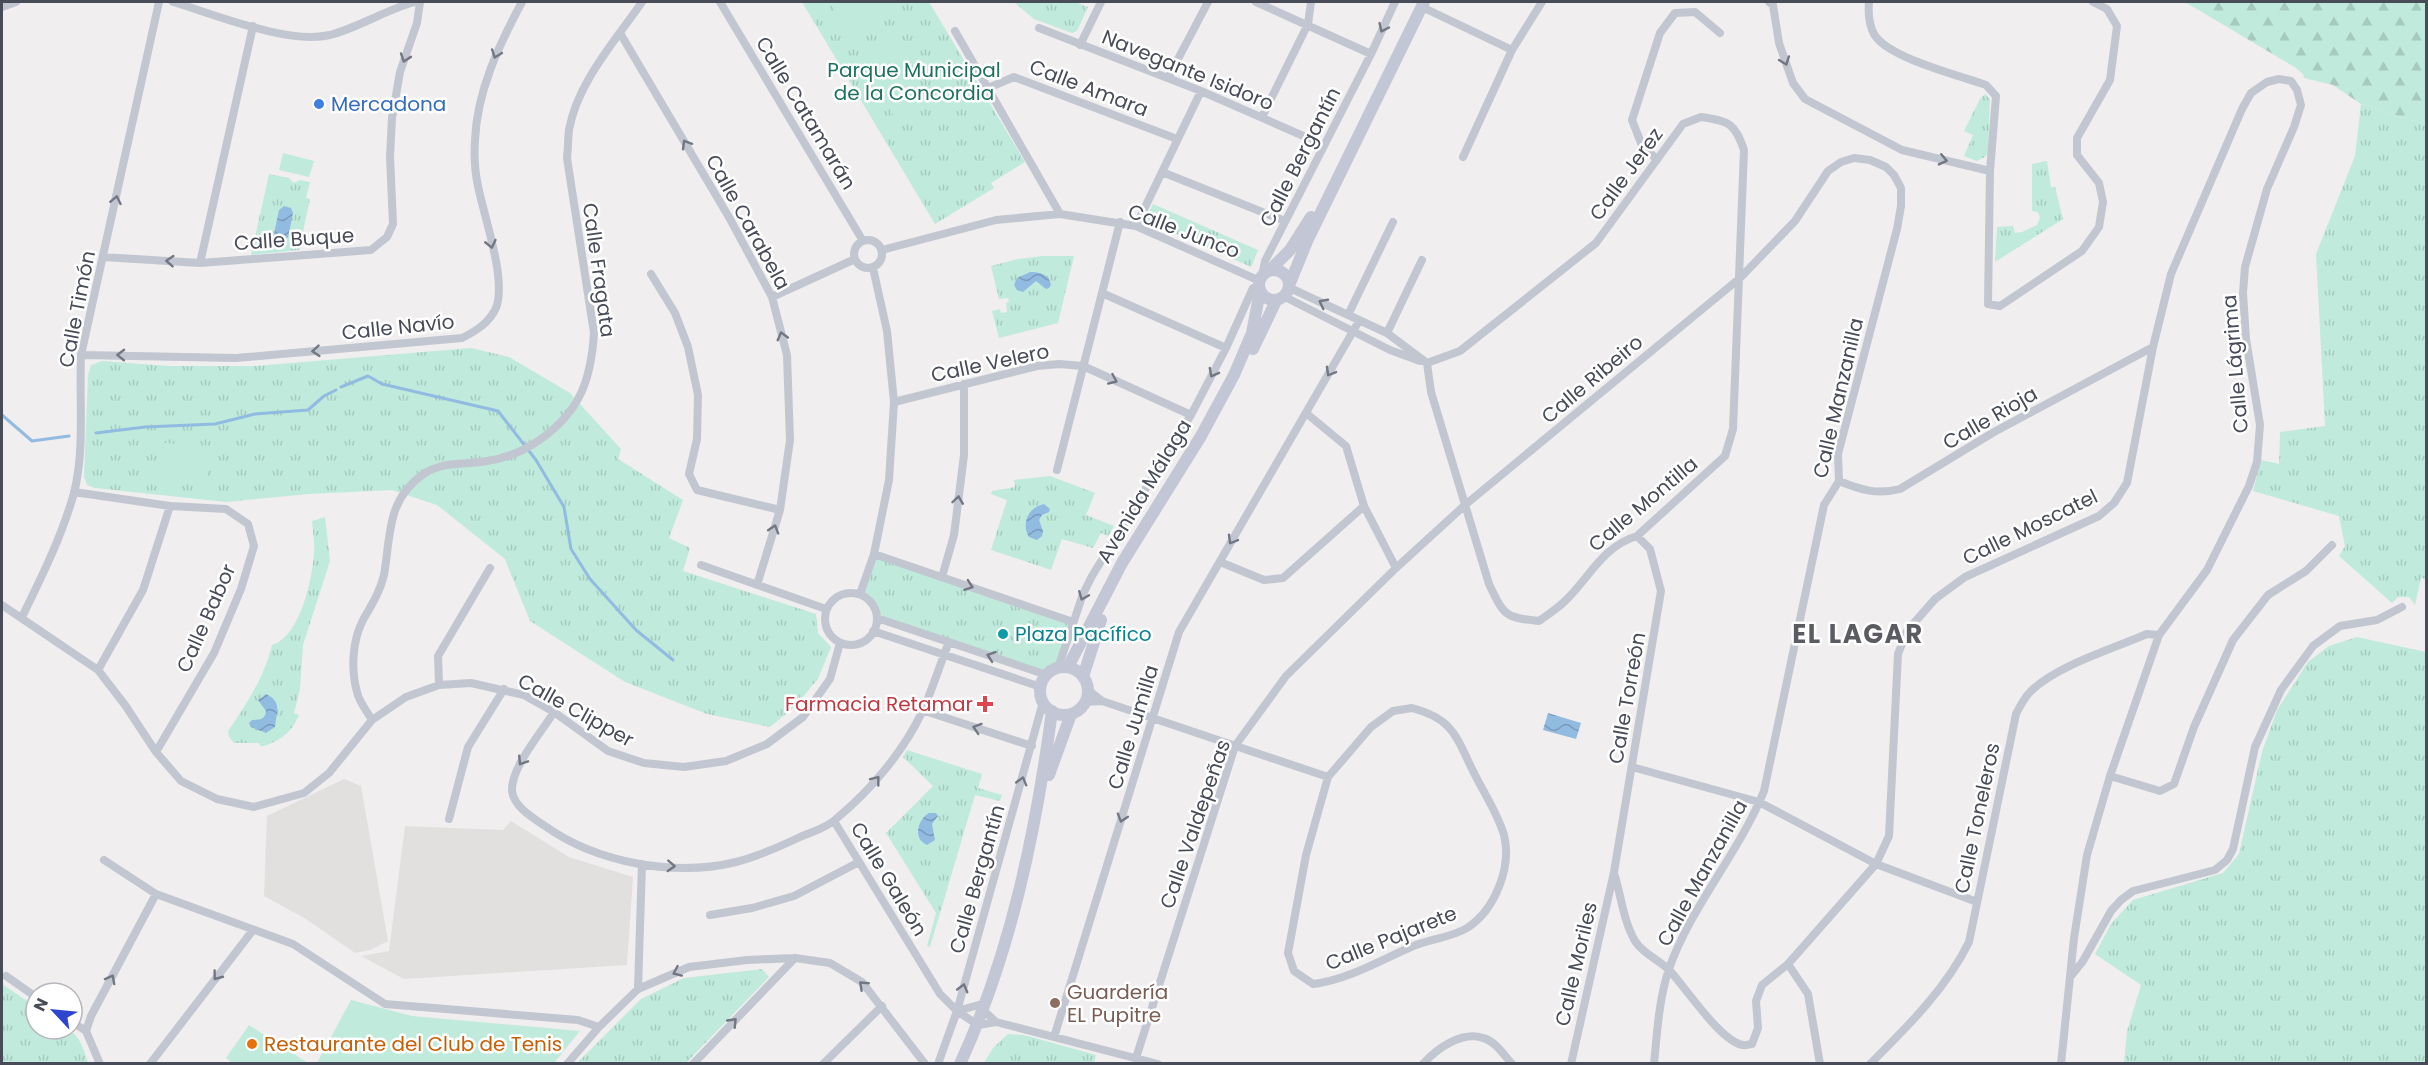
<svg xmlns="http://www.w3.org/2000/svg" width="2428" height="1065" viewBox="0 0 2428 1065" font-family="Poppins,sans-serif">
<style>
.education{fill:#e1e0df}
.grass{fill:url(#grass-tufts)}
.forest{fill:url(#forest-firs)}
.pitch{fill:#c0eadc}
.water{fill:url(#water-waves)}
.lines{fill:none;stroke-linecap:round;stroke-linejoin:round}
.stream{stroke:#92bbe2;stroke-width:3}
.street{stroke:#c2c6d1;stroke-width:8}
.secondary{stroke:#c2c6d5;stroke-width:12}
.oneway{stroke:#737783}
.shop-dot{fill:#3f7fe0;stroke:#fff;stroke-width:2}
.culture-dot{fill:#0f9aa8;stroke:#fff;stroke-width:2}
.health-dot{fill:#e0444e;stroke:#fff;stroke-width:2}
.education-dot{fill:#8d6e63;stroke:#fff;stroke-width:2}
.food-dot{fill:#e8710a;stroke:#fff;stroke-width:2}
.labels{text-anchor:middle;stroke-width:5;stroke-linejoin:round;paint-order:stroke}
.park-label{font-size:20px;fill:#207260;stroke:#fff}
.street-label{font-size:20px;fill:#484c59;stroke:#fff}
.shop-label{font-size:20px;fill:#366cbe;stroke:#fff;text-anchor:start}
.culture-label{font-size:20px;fill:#0d838f;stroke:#fff;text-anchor:start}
.health-label{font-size:20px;fill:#be3a42;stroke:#fff;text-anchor:end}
.education-label{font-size:20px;fill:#785e54;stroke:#fff;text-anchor:start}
.food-label{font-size:20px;fill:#c56008;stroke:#fff;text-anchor:start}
.district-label{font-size:26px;font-weight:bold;letter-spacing:1.5px;fill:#5b5c62;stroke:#fff}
</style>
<defs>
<pattern id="grass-tufts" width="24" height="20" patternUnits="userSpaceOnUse" patternTransform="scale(1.5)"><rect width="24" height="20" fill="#c0eadc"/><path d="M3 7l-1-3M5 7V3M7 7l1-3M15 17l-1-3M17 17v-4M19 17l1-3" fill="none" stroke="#a6cabf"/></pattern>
<pattern id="forest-firs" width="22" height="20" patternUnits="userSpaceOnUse" patternTransform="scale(1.5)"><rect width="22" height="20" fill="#c0eadc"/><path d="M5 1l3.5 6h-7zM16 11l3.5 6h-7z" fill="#a6cabf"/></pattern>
<pattern id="water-waves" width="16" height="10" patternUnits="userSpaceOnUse" patternTransform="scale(1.5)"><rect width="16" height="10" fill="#92bbe2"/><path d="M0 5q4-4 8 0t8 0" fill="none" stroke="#799aba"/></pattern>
</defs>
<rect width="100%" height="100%" fill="#f0eeee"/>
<path class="education" d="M344,779L361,786L388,941L370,950L355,953L306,919L264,896L267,816Z
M511,821L569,857L633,877L627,965L404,979L361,956L389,951L405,826L503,830Z"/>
<path class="grass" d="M802,2H929L1025,162L991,183L994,188L935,224Z
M1014,2H1075L1088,7L1077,31L1072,33L1034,19Z
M1985,94L1990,99L1988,153L1985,157L1977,161L1964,156L1973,135L1964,131L1980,99Z
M2361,104L2426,125V579L2421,578L2415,605L2409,597H2398L2392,603L2339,556L2345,546L2339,516L2253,491L2261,460L2279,464L2280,432L2325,426L2316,254L2355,156Z
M2047,161L2051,187H2055L2063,219L1995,262L1997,227L2013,226L2015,233L2022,232L2037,225L2040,218L2038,212L2032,211V164Z
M269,174L289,178L294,183L300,180L310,182L306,198L310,199L299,250L251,255Z
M1153,204L1258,250L1251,267L1145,220Z
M1043,256H1074L1058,323L999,338L992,311L1000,309L1001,313L1007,312L1006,303L1009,302L1008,298L999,299L991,266L1018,259Z
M471,348L509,357L570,393L621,449L618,459L683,500L669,538L690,548L683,571L816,614L818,633L831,647L818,679L793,708L770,727L707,714L625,682L530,621L505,559L437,505L392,490L309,494L226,502L95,488L87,485L84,477L88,375L91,365L102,361L168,366H255Z
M1050,476L1095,493L1086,515L1114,526L1108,536L1101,533L1093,548L1062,539L1051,570L991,550L1007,500L991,494L992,491L1015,487L1014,480Z
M325,517L330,561L303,645L300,689L294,713L299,715C291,734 279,741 261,747L259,743H234L229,737L228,731C246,705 265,676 272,645C300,637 312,580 314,554C315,544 313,532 312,521Z
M876,558L1070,624L1056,666L1046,672L880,616L874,602L863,593Z
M2357,637L2426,652V1063H2124L2127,1031L2141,985L2095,954L2111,924L2133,900L2223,873L2239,854L2262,752L2277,710L2308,662L2329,646Z
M907,750L982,774L978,788L1002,795L1000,801L975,795L930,947L927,946L936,913L886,833L933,786L903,757Z
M762,969L769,977L686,1063H577L641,999L684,978Z
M2,984L36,1007V1029C72,1029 77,1026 88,1063H2Z
M1008,1034L1024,1035L1096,1055L1094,1063H984L993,1048Z"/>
<path class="forest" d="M2185,2H2426V125L2361,104L2333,85L2304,78L2303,74L2296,68Z"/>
<path class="pitch" d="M830,2H907L850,35Z
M894,43L928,101L896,120L862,62Z
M283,153L314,161L309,177L279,170Z
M165,443L210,447L207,483L162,480Z
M351,1000L412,1016L580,1031L554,1063H317Z
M249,1025L308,1063H232L226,1058Z"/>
<path class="water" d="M284,206L291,208L293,213L288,238L274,234L279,210Z
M1030,272C1040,272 1049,274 1051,285L1049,288L1046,289L1036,281L1023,292L1017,290L1014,285L1017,278Z
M1044,504L1050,509L1049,512L1042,515L1039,520L1043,531L1042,536L1037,540L1029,537C1021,524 1028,507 1044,504Z
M266,694C283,702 276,713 275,727L266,733L251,727L249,723L252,720C259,719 265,721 266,711L258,700Z
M1548,713L1581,723L1576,739L1543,730Z
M929,813H936L938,816L932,824L935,840L927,845C912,839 918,819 929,813Z"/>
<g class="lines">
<path class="stream" d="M341,387L368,376L382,384L498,411L536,460L564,507L571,549L590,579L636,630L673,660
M2,415L32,441L69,436
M96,433L145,427L215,424L255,414L308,410L324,396L336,390"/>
<path class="street" d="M173,2C214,14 288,45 330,35C360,27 385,10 415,2
M720,2L863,241
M1256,2L1371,54
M1769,2L1773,5L1779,43L1793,83L1805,99L1902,150L1990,171
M1869,2C1868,12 1869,28 1876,37C1893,59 1958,75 1986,85L1996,96L1990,171L1988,304L2000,306L2082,251L2099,227L2103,202L2099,183L2077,155V138L2110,80L2117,26L2107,9L2093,2
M2,7L16,2
M1422,7L1512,50
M1039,28L1201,91L1324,145
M955,31L1060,214
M620,33L730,219L772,297L787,355L790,440L780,510L757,585
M1080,45L1101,2
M1168,78L1208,2
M988,88L1014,77L1177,139
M1262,117L1308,24L1311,2
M1701,117C1730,121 1735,124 1744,150L1733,429L1725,456L1637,536C1603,546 1589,578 1565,601C1557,609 1547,615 1539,621C1504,618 1504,615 1489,584L1431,392L1427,363L1460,351L1596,243L1683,124Z
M1463,157L1512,50L1542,2
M1657,160L1641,143L1632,120L1660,33L1675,13L1695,12L1720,33
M1162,172L1285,221
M1136,226L1201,91
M854 254a14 14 0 1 1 28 0a14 14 0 1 1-28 0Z
M882,250L996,220L1060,214L1136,226L1260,281
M103,257L200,263L371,250L387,237L393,224L390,156L392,118L400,72L417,23L420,2
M200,263L253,26
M651,274L675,313L688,347L698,395L697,439L689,474L697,490L780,510
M1262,276L1265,261L1371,54L1395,2
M1290,288L1387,333L1427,363
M1102,293L1226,348
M772,297L855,259
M1285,297L1390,350L1420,361
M1348,315L1393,222
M1387,333L1422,260
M81,355L236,358L462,338C476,331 489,323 496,308C507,280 484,217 478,186C475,172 474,154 475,140C477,91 499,45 522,2
M894,402L1037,366L1059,364L1083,366L1191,415
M1306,413L1346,446L1364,506L1396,568
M1057,470L1120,222
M1839,481C1861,490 1877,495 1900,489L1994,432L2153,347
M74,492L170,506L226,509L248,524L254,546L241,589L214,653L156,752
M874,554L1073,622
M1220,562L1264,580L1283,578L1364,506
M701,565L826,609
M942,577L954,535L964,455V384
M825 619a26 26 0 1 1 52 0a26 26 0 1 1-52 0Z
M860,594L874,554L889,480L894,402L887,331L873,268
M2,605L98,670L125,705L156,752L181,781L217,799L254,807L304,793L329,773L372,720L406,697L439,685L471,683L524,695L554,712L608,751L644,763L684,767L726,761L767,744L803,717L830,679L840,643
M22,617C42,576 62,536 74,493C85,449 79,400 81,355L159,2
M877,618L1047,675
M873,631L1041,687
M1058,668L1083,594L1092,576L1191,415L1226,348L1253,288L1259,286
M98,670L143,590L170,506
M439,685L438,656L490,568
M1088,690L1102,701L1328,777
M1085,702L1102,701
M1412,708C1454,719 1456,737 1474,773C1484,793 1498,814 1504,835C1512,867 1495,910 1467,928C1451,938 1428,939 1411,947C1379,961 1347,980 1313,984L1294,971L1288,953L1306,855L1328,777L1371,727L1393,711Z
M922,710L1032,746
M554,712C541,733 511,767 512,791C514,807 533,818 545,826C597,863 675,877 736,862C759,856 779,847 800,837C811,832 827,828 836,819C871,790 904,751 923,710C933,688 940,664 949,642
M372,720C367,711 359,702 357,692C351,670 352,641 363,620C371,606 380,592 384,575C391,535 386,499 425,473C445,461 465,465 487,461C508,458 524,451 541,439C580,411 591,380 594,333L567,158C568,149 568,139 569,130C577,83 616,40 642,2
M1632,767L1759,802L1876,864L1977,902
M2110,776L2160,791L2174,784L2194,727L2233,640L2268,595L2306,571L2332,545
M449,819L468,747L504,689
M834,821L940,994L957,1011
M104,860L156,894L293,944L385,1004L578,1020L599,1027
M1615,876C1621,897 1624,922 1635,941C1644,955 1660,960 1670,971C1686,988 1721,1042 1743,1045C1746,1046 1749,1044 1752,1044L1758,1028L1756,1001L1762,985L1788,964L1808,994L1820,1064
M710,915L752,908L794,896L859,862
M1788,964L1876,864L1889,836L1898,654L1907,631L1935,599L1965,577L2099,516L2114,503L2127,483L2153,347L2171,274L2242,109L2251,93L2267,82L2279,79L2291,81L2297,90L2301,105L2294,127L2267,189L2245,267L2243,293L2246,339L2260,425L2257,462L2249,486L2207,570L2159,635L2110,776L2087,855L2074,938L2061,1064
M6,976L36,997
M2071,976L2083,961L2111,911L2121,900L2133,891L2215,870L2227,860L2233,849L2255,747L2281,690L2313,646L2340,626L2377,620L2402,607
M638,989L642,864
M986,1003L957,1011L978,1025L996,1022
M983,1010L996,1022L1158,1064
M72,1022L86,1031L100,1064
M86,1031L91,1016L156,894
M1054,1037L1179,632L1359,321
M1136,1058L1235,746L1286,676L1396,568L1465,505L1740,278L1795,221L1828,171L1841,162L1854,158L1870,160L1886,167L1894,175L1901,188V206L1897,229L1838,454L1839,481L1824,505L1764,791C1739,853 1690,908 1669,969C1659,998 1657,1033 1654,1064
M150,1064L253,930
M567,1064L599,1027L638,989L689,967L747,960L795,958L830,963L862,982L925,1064
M693,1064L795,958
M823,1064L882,1006
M938,1064L957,1011L1043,702
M1423,1064C1437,1048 1462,1031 1483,1038C1495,1041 1504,1055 1512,1064
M1571,1064L1614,872L1661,591L1650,549L1637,536
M1870,1064C1907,1027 1946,989 1969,942L2016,714C2020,706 2025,697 2031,691C2058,665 2112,649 2147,634L2159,635"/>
<path class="secondary" d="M1259 285a15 15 0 1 1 30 0a15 15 0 1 1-30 0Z
M1270,270L1290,250L1311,217
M1290,283L1308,239L1424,2
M1253,349L1276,301
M1068,667L1122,563L1201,436L1234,375L1252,333L1260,291
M1040 691a24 24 0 1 1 48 0a24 24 0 1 1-48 0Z
M1083,677L1101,620
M1049,775L1071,714
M960,1064C1011,953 1036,831 1052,711"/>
</g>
<defs><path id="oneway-chevron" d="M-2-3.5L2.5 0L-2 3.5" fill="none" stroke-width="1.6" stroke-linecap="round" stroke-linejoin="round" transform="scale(1.5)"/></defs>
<g class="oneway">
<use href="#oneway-chevron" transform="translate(1383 28) rotate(115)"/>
<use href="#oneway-chevron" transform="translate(496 54) rotate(110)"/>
<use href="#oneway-chevron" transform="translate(405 58) rotate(109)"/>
<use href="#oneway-chevron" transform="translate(1785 61) rotate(70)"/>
<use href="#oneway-chevron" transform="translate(686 144) rotate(-121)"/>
<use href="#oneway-chevron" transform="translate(1943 160) rotate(13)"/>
<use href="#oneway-chevron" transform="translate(116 200) rotate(-78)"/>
<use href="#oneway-chevron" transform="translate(491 244) rotate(77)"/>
<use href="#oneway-chevron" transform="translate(170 261) rotate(-176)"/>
<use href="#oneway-chevron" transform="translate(1323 303) rotate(-153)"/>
<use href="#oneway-chevron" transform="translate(782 336) rotate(-105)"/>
<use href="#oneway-chevron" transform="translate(316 351) rotate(175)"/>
<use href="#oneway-chevron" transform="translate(121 355) rotate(-179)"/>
<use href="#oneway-chevron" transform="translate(1330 372) rotate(120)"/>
<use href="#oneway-chevron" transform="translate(1213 373) rotate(118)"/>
<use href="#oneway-chevron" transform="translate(1113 380) rotate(24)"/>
<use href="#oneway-chevron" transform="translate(958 500) rotate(-82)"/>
<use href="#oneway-chevron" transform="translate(774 529) rotate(-73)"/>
<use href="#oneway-chevron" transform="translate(1232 540) rotate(120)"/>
<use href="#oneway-chevron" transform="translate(969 586) rotate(19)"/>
<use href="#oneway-chevron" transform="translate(1083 596) rotate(112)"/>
<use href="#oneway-chevron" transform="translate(991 656) rotate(-161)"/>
<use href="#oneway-chevron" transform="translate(977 728) rotate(-162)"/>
<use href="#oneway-chevron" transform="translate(522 761) rotate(123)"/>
<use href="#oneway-chevron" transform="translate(876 780) rotate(-52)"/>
<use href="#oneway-chevron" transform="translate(1022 781) rotate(-74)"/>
<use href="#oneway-chevron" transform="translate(1122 818) rotate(107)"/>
<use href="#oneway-chevron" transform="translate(671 866) rotate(3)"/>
<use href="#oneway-chevron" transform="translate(677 972) rotate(156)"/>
<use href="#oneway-chevron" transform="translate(217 976) rotate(127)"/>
<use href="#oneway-chevron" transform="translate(111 979) rotate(-62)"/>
<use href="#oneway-chevron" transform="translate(863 985) rotate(-137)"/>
<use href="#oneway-chevron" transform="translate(963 988) rotate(-75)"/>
<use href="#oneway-chevron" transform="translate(733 1022) rotate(-46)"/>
</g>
<circle class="shop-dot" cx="319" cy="104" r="6"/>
<circle class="culture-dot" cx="1003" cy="634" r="6"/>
<path class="health-dot" d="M982 695h6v6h6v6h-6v6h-6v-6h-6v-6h6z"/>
<circle class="education-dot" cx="1055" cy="1003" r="6"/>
<circle class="food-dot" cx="252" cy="1044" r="6"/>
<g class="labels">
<g class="park-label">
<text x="914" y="77">Parque Municipal<tspan x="914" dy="23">de la Concordia</tspan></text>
</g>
<g class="street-label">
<text transform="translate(1188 70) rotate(22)" y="7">Navegante Isidoro</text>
<text transform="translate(1089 88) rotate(21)" y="7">Calle Amara</text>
<text transform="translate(806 113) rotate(59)" y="7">Calle Catamarán</text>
<text transform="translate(1300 157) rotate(-63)" y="7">Calle Bergantín</text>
<text transform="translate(1626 174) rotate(-54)" y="7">Calle Jerez</text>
<text transform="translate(748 222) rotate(61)" y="7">Calle Carabela</text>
<text transform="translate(1184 231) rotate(21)" y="7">Calle Junco</text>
<text transform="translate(294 239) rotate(-4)" y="7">Calle Buque</text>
<text transform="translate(599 270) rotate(82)" y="7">Calle Fragata</text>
<text transform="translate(77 309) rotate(-79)" y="7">Calle Timón</text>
<text transform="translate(398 327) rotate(-6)" y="7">Calle Navío</text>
<text transform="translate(990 363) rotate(-12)" y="7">Calle Velero</text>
<text transform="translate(2235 364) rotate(-95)" y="7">Calle Lágrima</text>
<text transform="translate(1592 379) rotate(-40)" y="7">Calle Ribeiro</text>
<text transform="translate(1838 398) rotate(-77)" y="7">Calle Manzanilla</text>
<text transform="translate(1990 418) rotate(-30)" y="7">Calle Rioja</text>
<text transform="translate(1144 491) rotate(-59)" y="7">Avenida Málaga</text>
<text transform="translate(1643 504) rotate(-40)" y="7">Calle Montilla</text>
<text transform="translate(2030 527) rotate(-26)" y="7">Calle Moscatel</text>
<text transform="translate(206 618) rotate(-66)" y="7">Calle Babor</text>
<text transform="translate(1627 698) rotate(-80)" y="7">Calle Torreón</text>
<text transform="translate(576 710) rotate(29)" y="7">Calle Clipper</text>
<text transform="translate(1133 727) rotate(-73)" y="7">Calle Jumilla</text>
<text transform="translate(1977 818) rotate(-78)" y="7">Calle Toneleros</text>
<text transform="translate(1195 824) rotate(-71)" y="7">Calle Valdepeñas</text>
<text transform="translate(1702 873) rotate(-61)" y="7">Calle Manzanilla</text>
<text transform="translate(889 879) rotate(59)" y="7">Calle Galeón</text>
<text transform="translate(977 879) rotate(-74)" y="7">Calle Bergantín</text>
<text transform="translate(1391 938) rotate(-22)" y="7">Calle Pajarete</text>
<text transform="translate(1576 964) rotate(-77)" y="7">Calle Moriles</text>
</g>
<g class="shop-label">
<text x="331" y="111">Mercadona</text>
</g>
<g class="culture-label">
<text x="1015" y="641">Plaza Pacífico</text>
</g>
<g class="health-label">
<text x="973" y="711">Farmacia Retamar</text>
</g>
<g class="education-label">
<text x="1067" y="999">Guardería<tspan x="1067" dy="23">EL Pupitre</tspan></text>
</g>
<g class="food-label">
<text x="264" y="1051">Restaurante del Club de Tenis</text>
</g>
<g class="district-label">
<text x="1858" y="643">EL LAGAR</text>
</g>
</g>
<rect width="2428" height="1065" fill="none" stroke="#484c59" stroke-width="6"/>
<g transform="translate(54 1011) rotate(296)"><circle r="28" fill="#ffffff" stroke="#b6b7bd" stroke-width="1.5"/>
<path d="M0-4.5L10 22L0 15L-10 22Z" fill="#2c45cc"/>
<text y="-9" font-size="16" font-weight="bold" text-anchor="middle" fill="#484c59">N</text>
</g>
</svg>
